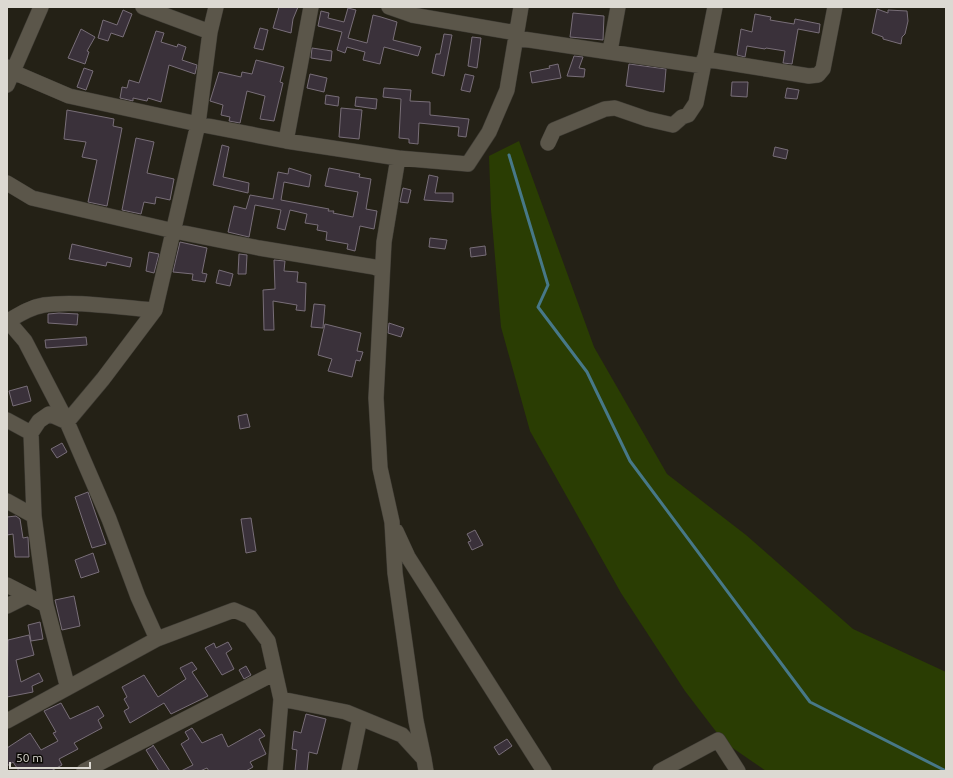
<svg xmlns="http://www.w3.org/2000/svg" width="953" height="778" viewBox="0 0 953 778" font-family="Ubuntu,sans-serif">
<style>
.green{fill:#2a3d03}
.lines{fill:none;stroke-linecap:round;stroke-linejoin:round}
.stream{stroke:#477888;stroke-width:3}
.building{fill:#3a313a;stroke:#786e78}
.minor-casing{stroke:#3f3c35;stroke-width:16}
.minor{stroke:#5b564a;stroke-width:15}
</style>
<rect width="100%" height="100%" fill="#242116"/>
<path class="green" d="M519,141L594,347L667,474L746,535L853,629L946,672V771H766L724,742L685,691L621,593L530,431L501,327L491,210L489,156Z"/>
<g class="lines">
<path class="stream" d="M509,155L548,285L538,307L587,372L630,461L810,702L946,771"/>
</g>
<path class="building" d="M279,7H298L293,19L291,33L273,28Z
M348,8L356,10L348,38L367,43L373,15L381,17L397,22L393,40L421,47L418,56L384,47L380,64L363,60L365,52L347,47L345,53L337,50L342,32L318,26L321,11L329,13L328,18L344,22Z
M877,9L888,13V10L907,11L908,21L905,34L902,37L901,44L883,39V37L872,33Z
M123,10L132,14L123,37L111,33L108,41L98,38L103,20L117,25Z
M573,13L604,16L603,40L570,37Z
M755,14L771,17L770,20L794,24L795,19L820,24L819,33L798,29L792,64L783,63L785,51L766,48L765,49L747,46L745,57L737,55L741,29L752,32Z
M260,28L268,30L263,50L254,48Z
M81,29L95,37L87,51L89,52L85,64L68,58Z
M156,31L164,33L161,42L177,47L178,44L186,47L182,60L197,65L195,74L169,65L161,102L148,98L147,101L133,98V101L120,98L122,87L127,88L129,80L139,83Z
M444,34L452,35L444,76L432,73L436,54H440Z
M472,37L481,38L477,68L468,66Z
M312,48L332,51L331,61L311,58Z
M574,56L583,57L579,68L585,69L584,77L567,76Z
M256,60L284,67L280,82L283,83L274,121L260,119L265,96L247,91L240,123L229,121L230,117L221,115L223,105L210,101L219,72L241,77L242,72L252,74Z
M558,64L561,78L532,83L530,72L550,68L549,66Z
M629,64L666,69L664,92L626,86Z
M84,68L93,71L86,90L77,87Z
M310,74L327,78L324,92L307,88Z
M465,74L474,76L470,92L461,90Z
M732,82H748L747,97L731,96Z
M384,88L411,90L410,101L430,102V115L469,119L466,137L458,136L459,127L419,123L418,144L409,143V139L399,138L401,99L383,97Z
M787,88L799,90L797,99L785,98Z
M326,95L339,97L338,106L325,104Z
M356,97L377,99L376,109L355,106Z
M341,108L362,110L359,139L339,137Z
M67,110L114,119L113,126L122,128L107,206L88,202L97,160L82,157L86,142L64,139Z
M136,138L154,142L147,173L174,179L170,200L156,197L155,204L144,202L141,214L122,210Z
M222,145L229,147L223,177L249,183L248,193L213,185Z
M775,147L788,150L786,159L773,156Z
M289,168L311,175L309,187L284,182L281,200L329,209L328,211H334L333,213L353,217L358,192L325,186L329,168L360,174L359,177L371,179L366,209L377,211L374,229L360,226L355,251L347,249L348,244L326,240L327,232L317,230L318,225L305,223L307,214L290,210L285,230L277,228L281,210L255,205L249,237L228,232L234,206L246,209L250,195L273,199L278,172L288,174Z
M429,175L438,177L435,193H453V202L424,200Z
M403,188L411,190L408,203L400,202Z
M430,238L447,240L445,249L429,247Z
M180,242L207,248L202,273L207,274L205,282L192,280L193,274L173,272Z
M72,244L132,258L130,267L107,262L106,266L69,259Z
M485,246L486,255L471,257L470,248Z
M149,252L159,254L154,273L146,271Z
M239,254L247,255L246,274H238Z
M274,260L285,261L284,271L298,272L297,282L306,283L305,311L296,310L297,305L273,301L274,330H264L263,290L275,289Z
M219,270L233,274L230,286L216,283Z
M314,304L325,305L323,328L311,327Z
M59,313L78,314L77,325L48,323V314Z
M389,323L404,328L401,337L388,333Z
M325,324L361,333L357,351L363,352L360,361L356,360L352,377L328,371L332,359L318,355Z
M86,337L87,345L46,348L45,340Z
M27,386L31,401L13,406L9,391Z
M247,414L250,427L240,429L238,416Z
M62,443L67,452L57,458L51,449Z
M88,492L106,544L92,548L75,497Z
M16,516L20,519L23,538L28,537L29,557H15L13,534L7,535V517Z
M251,518L256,551L246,553L241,519Z
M475,530L483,545L472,550L468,542L471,541L467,534Z
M93,553L99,572L81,578L75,560Z
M74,596L80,626L62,630L55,600Z
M40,622L43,639L31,641L28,625Z
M29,635L34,655L16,660L21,682L39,673L43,681L32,686L33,692L7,697L8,640Z
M228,642L232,649L226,653L234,669L222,675L205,648L214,643L216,648Z
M192,662L197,669L192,672L208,696L171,714L164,703L130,723L124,711L129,708L124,699L127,697L122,687L144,675L158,697L186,679L180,668Z
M246,666L251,675L244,679L239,670Z
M61,703L70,719L98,706L104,716L98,720L102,728L74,743L78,749L59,759L62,765L51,771H19L13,762L7,766V748L30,733L41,750L58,741L53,733L56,732L44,711Z
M306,714L326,719L317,754L309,752L307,771H295L297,750L292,749L294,731L301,733Z
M192,728L202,743L222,734L228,747L260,729L265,736L259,739L266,754L250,762L253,767L246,771H209L207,768L200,771H181L193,765L181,744L189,739L185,732Z
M507,739L512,746L499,755L494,747Z
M153,746V745L170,771H159L146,750Z"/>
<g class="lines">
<g class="minor-casing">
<path id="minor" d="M143,7L210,32
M389,7L412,15L517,33
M516,38L703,66
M610,51L618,7
M704,59L809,76L818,75L823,69L835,7
M7,67L13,72L69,96L198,124L286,141L398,158L468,164L489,132L507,90L521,7
M7,85L41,7
M286,141L311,7
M548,143L554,130L605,109L615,108L647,119L673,125L682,117L688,115L696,103L715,7
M398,158L384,242L376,398L380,468L392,522L395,573L416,721L424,759
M7,183L32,198L174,231L259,248L374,267L381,270
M7,320L25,341L67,422L109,519L138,597L157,639L234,610L250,617L268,641L281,699L346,712L402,735L424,759L426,771
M8,321C20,314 31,307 44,305C78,300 120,308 155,310L198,124L210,32L216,7
M7,420L31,433
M7,501L34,516
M396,531L408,557L544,771
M7,585L46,605
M7,606L27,596
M69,686L66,681L46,605L34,516L31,433L39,421L49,414L67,422L103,379L155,310
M7,721L157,639
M84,771L275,673
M275,771L281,699
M349,771L360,718
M660,771L718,740L738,771"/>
</g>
<use href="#minor" class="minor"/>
</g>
<rect width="953" height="778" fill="none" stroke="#dcd9d2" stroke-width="16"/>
<path d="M10 762v6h80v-6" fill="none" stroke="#dcd9d2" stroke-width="2"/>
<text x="16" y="762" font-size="12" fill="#dcd9d2" stroke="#0c0a06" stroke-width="3" paint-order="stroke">50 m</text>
</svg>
